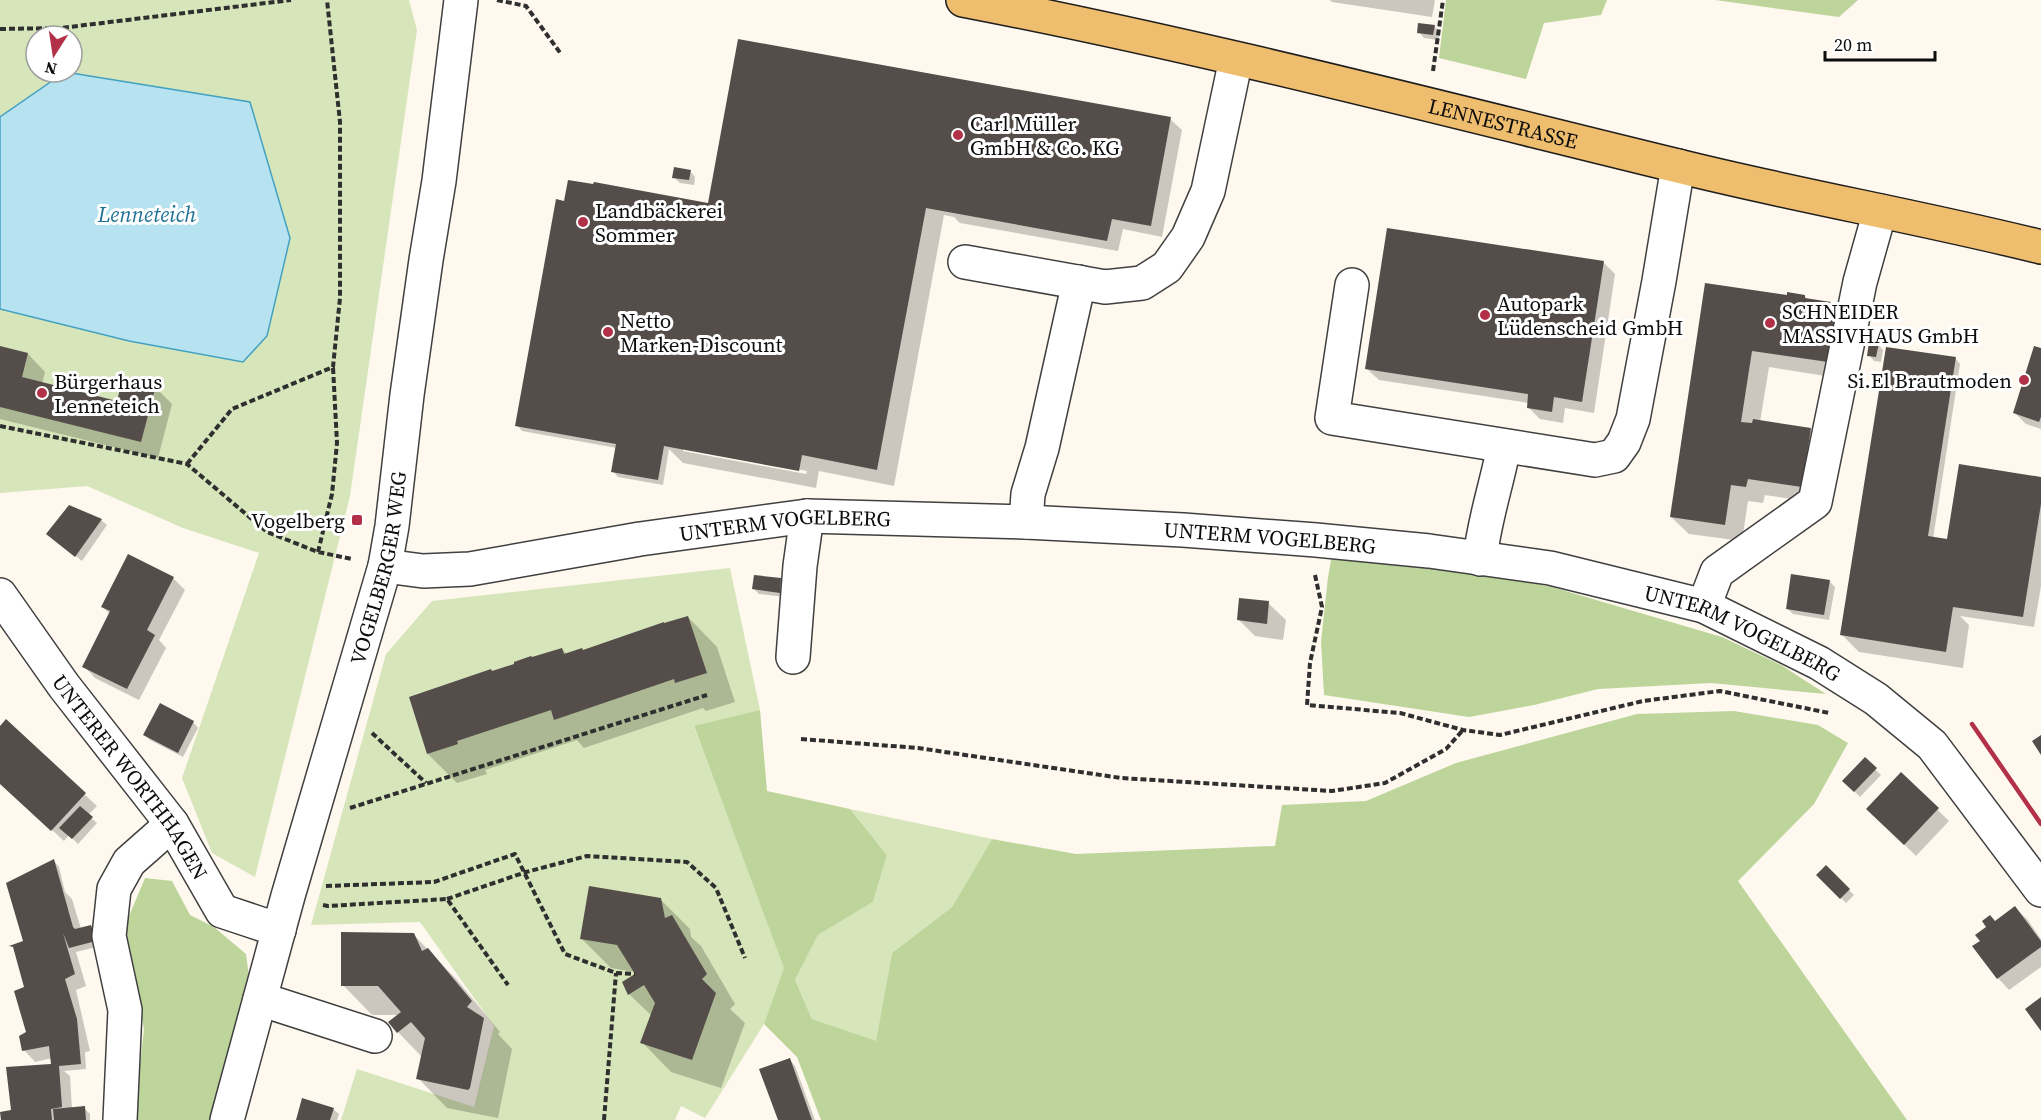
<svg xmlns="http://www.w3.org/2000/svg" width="2041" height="1120" viewBox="0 0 2041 1120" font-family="'Source Serif 4',serif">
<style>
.green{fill:#d7e5ba;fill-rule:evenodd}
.forest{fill:#bdd59b}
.water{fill:#b7e3f1;stroke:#43a1c2;stroke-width:1.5}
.shadow{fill:#0003;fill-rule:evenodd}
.building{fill:#554d4a}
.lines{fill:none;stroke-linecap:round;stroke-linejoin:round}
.minor-casing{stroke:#404040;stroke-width:36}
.major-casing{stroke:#1e1e1e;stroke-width:36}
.path{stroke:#2f2f2f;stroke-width:4;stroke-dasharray:6 3;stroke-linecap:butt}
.minor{stroke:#fff;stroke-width:33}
.major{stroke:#eebd6e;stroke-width:33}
.rail{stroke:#b23048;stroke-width:4.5}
.poi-dot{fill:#b23048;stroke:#fff;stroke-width:2}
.labels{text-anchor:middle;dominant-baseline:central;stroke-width:6;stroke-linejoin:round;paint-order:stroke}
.poi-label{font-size:21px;fill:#0d0d0d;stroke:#fff;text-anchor:start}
.street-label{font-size:21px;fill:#0d0d0d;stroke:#fff}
.water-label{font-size:22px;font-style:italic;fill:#207295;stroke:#fff}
</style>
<rect width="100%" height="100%" fill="#fef8ee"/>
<path class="green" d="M0,0H409L417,30L350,496L255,877L212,853L182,778L259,553L183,528L87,486L0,493ZM36,36H72V72H36Z
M730,568L760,710L694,727L785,968L764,1024L705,1118L681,1106L675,1120H341L357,1069L474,1107L494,1026L420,922L311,925L386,654L432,601Z
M850,809L992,839L952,907L892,953L876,1042L812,1019L795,980L818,935L873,902L887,855Z"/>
<path class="forest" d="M1446,0H1607L1601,15L1544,23L1526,79L1439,58Z
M1715,0H1858L1839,17Z
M1391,554L1552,587L1722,637L1781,665L1826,694L1711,683L1598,689L1534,705L1469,717L1324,695L1321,642L1328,577L1332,555Z
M760,710L767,791L850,809L887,855L873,902L818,935L795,980L812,1019L876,1041L892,953L952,907L992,839L1076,854L1275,846L1282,805L1366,801L1456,763L1637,714L1734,711L1818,725L1848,743L1814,804L1738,881L1907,1120H821L797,1057L764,1024L784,968L694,726Z
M145,878L172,881L190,915L214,927L246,954L252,999L213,1120H134L144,1029L131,957L124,928Z"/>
<path class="water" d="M65,72L250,102L290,238L267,336L243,362L129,341L0,309V117Z"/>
<path class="shadow" d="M1330,0H1435L1432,17L1332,2Z
M1434,26L1440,32L1438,40L1424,38L1419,32Z
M1170,119L1182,130L1162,237L1123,229L1118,251L960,223L954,217L944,215L894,486L819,471L816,488L683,463L669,449L663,485L618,477L613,471L617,448L522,431L517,425L707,205ZM683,448L807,471L806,474L683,451Z
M690,171L695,177L694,185L680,183L674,177Z
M1603,262L1615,274L1594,413L1565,408L1563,423L1540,419L1528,407L1529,403L1379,380L1367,369Z
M1707,285L1788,297L1805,296L1851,380L1769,367L1760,422L1810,430L1827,447L1819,503L1765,495L1763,503L1748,501L1742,541L1689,534L1671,517Z
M1878,344L1883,350L1881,362L1874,361L1869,355Z
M0,347L28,354L45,372L42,384L118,402L155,387L172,404L158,458L0,419Z
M2041,350V429L2026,424L2015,413Z
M1955,358L1960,364L1933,539L1949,541L2041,479V586L2034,627L1960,616L1969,625L1963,668L1859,652L1842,635Z
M69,507L101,520L107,525L82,561L54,539Z
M173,578L185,590L159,640L166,648L139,700L95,678L84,666L110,614L103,607Z
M781,580L786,585L785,597L759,594L754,589Z
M1829,581L1835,587L1829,620L1793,614L1787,608Z
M1268,603L1286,620L1283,640L1255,636L1238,619Z
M688,617L717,647L735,702L706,711L703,708L584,748L577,740L485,770L487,774L457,783L428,754L492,672L562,649L567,654L583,651Z
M6,721L97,806L88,815L97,823L78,844L69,835L64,841L0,782V728Z
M193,722L198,728L183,757L150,740L145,735Z
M1865,759L1881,775L1860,797L1844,781Z
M1901,774L1949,821L1916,856L1868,809Z
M54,861L59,867L65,892L72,899L81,929L90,926L96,932L100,946L76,952L86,986L76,990L90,1051L85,1052L86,1069L64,1071L70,1076L72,1109L84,1108L90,1114V1120H2L12,1111L54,1065L52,1058L35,1062L24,1050L28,1033L25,942Z
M1826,867L1854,895L1846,903L1818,875Z
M660,899L690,929L691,937L701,946L735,1004L730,1009L745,1023L721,1088L671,1072L642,1042L652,1016L629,994L637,975L635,972L611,968L582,939Z
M2015,908L2027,919L2041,939V967L2009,990L1998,978L1995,922Z
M413,934L457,980L500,1032L498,1034L512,1049L498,1118L447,1108L418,1078L422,1057L398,1032L390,1022L400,1015H372L343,985Z
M790,1060L795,1066L815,1120H779Z
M333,1109L339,1114L337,1120H297Z"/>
<path class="building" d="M1418,23L1435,25L1433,35L1417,33Z
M738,39L1171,117L1151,226L1112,219L1107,241L926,208L877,470L802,455L799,471L664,446L658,480L611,472L616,444L515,426L556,199L564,201L568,180L593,184L594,182L708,203Z
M674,167L691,170L689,180L672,178Z
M1387,228L1604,261L1582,402L1554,397L1552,412L1527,408L1528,394L1365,369Z
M1705,283L1787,295V292L1805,295V298L1844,304L1835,363L1752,351L1741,422L1752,423L1753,419L1811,428L1802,487L1748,479L1746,487L1731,485L1725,525L1670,517Z
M1869,342L1879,343L1876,357L1867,356Z
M0,346L28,353L22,377L117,401L123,377L156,385L141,442L0,407Z
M2034,346L2041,348V417L2039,422L2013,413Z
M1886,347L1956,357L1928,536L1947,539L1959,464L2041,477V504L2023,617L1953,607L1946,652L1840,635Z
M69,505L102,519L75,557L46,534Z
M128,554L174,577L147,630L155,635L127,689L82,667L110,611L101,607Z
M1791,574L1830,580L1824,615L1786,609Z
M754,575L781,578L780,593L752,589Z
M1239,598L1269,601L1267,624L1237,620Z
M688,616L707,673L675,683L674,679L554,720L551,710L457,741L458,744L427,754L409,697L491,669L492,671L514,664V662L531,656L532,657L562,648L564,654L582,648L583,650L664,622V623Z
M160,703L194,721L178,753L143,735Z
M6,719L86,793L51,831L0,784V726Z
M2041,735V755L2032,741Z
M1865,757L1877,768L1854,792L1842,781Z
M1901,772L1939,808L1904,845L1866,809Z
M80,806L93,817L72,839L59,828Z
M54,859L73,927L75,929L91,925L96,941L69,948L63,933L75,974L65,979L77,1019L81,1064L59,1066L62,1107L51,1109L52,1120H1L0,1112L11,1110L6,1067L51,1064L49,1046L22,1051L19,1036L26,1032L14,991L24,987L13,947L9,946L23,941L6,883Z
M1826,865L1850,889L1840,899L1816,875Z
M589,886L661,898L665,918L672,915L707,974L702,979L716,993L692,1060L640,1043L655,1003L644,985L628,995L622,982L635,974L617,945L580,939Z
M2015,906L2041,941V947L1997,979L1972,946L1980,941L1975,935L1986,927L1982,921L1990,915L1995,921Z
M341,932L414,933L422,951L428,948L472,1001L467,1007L484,1018L470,1088L468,1090L416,1079L425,1038L411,1022L397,1033L388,1022L401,1012L378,986H341Z
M2041,997V1031L2025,1009Z
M790,1058L812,1120H778L759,1069Z
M302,1098L334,1108L330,1120H296Z
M85,1106L86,1120H54L53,1109Z"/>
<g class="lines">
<g class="minor-casing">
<g id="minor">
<path d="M965,262L1105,287L1142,283L1167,267L1188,237L1208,191L1236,59"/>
<path d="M1352,285L1332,418L1595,460L1614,456L1624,442L1633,419L1659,281L1678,166"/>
<path d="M1026,522L1028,494L1042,448L1079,282"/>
<path d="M1480,559C1484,520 1497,484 1504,446"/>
<path id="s1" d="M385,566L423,571L470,569L640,539L807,516L1026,522L1183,530L1316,540L1429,551L1550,568L1704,606L1819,663L1876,699L1932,745L2041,890"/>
<path id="s2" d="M0,595L64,686L172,824L222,911L279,930"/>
<path d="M1704,606L1717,572L1815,502L1860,282L1880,211"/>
<path d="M793,657L800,566L807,516"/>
<path d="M260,999L375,1036"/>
<path d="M120,1120L125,1010L109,936L114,889L129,862L172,824"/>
<path id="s3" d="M227,1120L288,896L385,566L392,526L407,395L426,260L439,181L461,0"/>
</g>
</g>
<g class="major-casing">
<g id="major">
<path id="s4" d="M963,0C1203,46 1440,108 1678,166C1798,196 1921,217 2041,247"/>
</g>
</g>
<path class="path" d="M497,0L526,6L561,54
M0,29L61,28L291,0
M1433,71L1443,0
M0,426L187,464L267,532L318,552L352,559
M187,464L232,409L333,367L340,298V122L327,0
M318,552L332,494L337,443L333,367
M1315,575L1322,607L1310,663L1307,705L1400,713L1463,730L1500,735L1643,701L1720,691L1829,713
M372,733L426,783
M801,739L918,748L1121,778L1332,791L1385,783L1446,749L1463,730
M350,808L707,695
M326,886L434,882L515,854L565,954L616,973L635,974
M447,899L526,872L587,856L687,862L716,888L745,958
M323,905L328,906L447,899L508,985
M604,1120L616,973"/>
<use href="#minor" class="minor"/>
<use href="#major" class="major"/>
<path class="rail" d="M1972,724L2041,824"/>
</g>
<g class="poi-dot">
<circle cx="958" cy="135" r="6"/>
<circle cx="583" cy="222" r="6"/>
<circle cx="1485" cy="315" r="6"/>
<circle cx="1770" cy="323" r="6"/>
<circle cx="608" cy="332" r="6"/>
<circle cx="2024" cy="380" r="6"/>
<circle cx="42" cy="393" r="6"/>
<rect x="351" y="514" width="12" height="12" rx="3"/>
</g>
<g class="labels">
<g class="poi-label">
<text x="970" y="123">Carl Müller<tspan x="970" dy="24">GmbH &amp; Co. KG</tspan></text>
<text x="595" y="210">Landbäckerei<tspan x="595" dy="24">Sommer</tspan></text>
<text x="1497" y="303">Autopark<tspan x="1497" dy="24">Lüdenscheid GmbH</tspan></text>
<text x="1782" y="311">SCHNEIDER<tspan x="1782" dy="24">MASSIVHAUS GmbH</tspan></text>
<text x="620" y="320">Netto<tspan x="620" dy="24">Marken-Discount</tspan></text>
<text x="2012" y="380" text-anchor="end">Si.El Brautmoden</text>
<text x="54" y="381">Bürgerhaus<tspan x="54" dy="24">Lenneteich</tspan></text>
<text x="345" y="520" text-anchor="end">Vogelberg</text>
</g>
<g class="street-label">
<text stroke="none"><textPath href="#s4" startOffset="554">LENNESTRASSE</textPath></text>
<text stroke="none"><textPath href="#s1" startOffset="404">UNTERM VOGELBERG</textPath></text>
<text stroke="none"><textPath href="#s1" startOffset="890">UNTERM VOGELBERG</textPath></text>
<text stroke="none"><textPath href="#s3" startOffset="573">VOGELBERGER WEG</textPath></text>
<text stroke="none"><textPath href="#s1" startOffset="1376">UNTERM VOGELBERG</textPath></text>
<text stroke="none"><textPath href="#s2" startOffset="224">UNTERER WORTHHAGEN</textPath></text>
</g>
<g class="water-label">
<text x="147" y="214">Lenneteich</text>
</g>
</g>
<g transform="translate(54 54) rotate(192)"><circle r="28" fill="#ffffff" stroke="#9e9e9e" stroke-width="1.5"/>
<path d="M0-4.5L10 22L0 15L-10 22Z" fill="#b23048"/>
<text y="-9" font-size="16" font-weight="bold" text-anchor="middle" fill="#0d0d0d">N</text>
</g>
<path d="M1825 51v9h110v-9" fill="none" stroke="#0d0d0d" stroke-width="3"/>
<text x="1834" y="51" font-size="18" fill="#0d0d0d" stroke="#ffffff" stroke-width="4.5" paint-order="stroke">20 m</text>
</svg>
